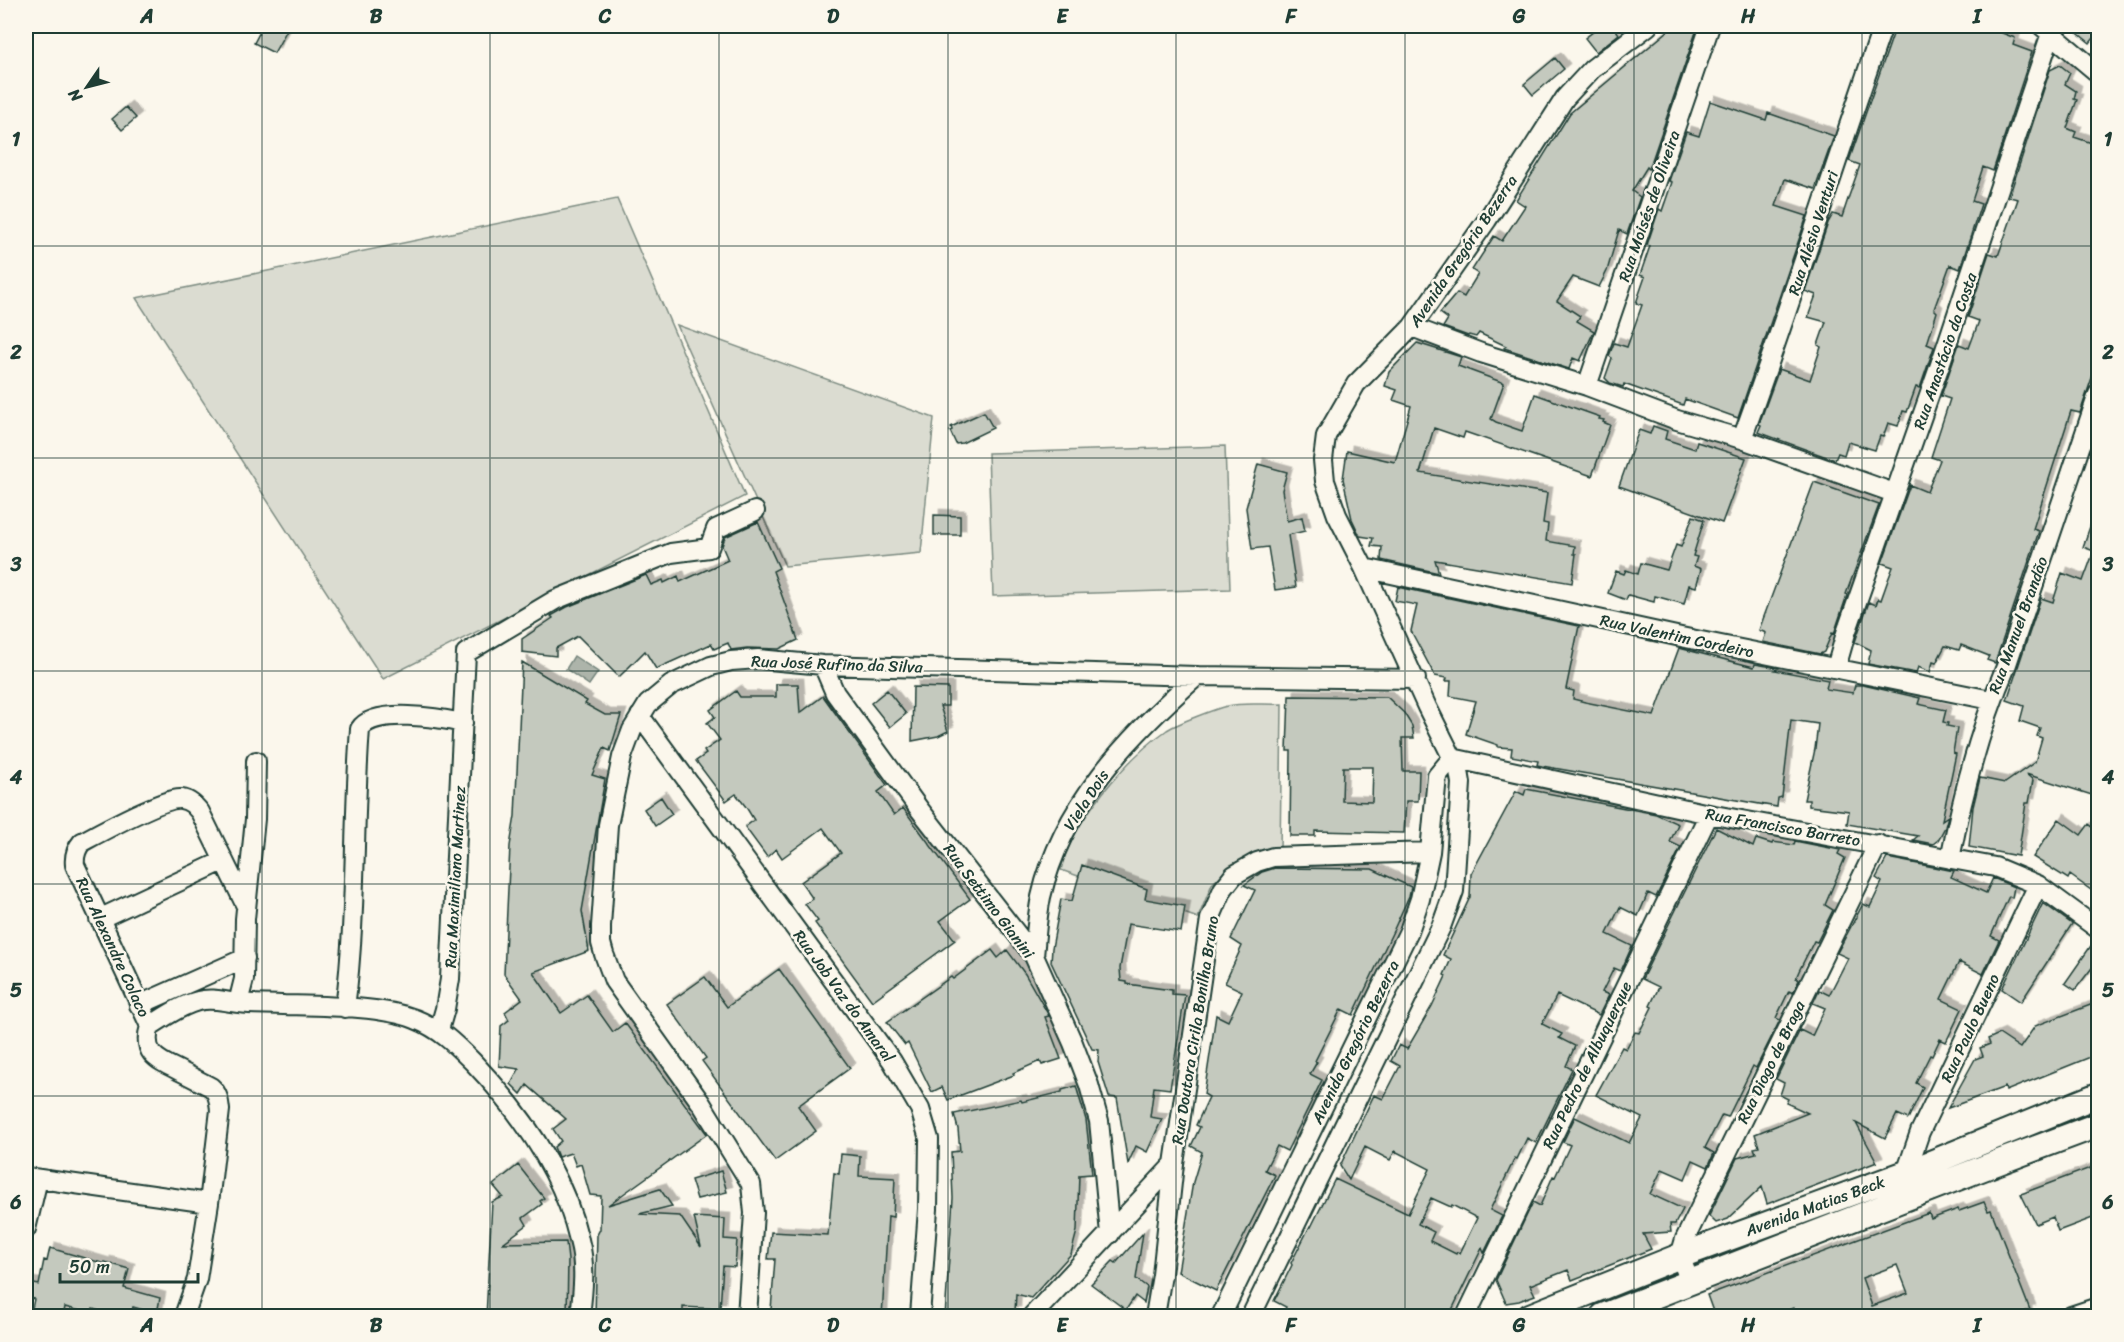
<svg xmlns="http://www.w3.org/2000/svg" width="2124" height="1342" viewBox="0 0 2124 1342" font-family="Sriracha,sans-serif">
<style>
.green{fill:#dbdcd1;stroke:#7d8c82;stroke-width:1.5}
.water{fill:#adb4aa;stroke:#74847b;stroke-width:1.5}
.building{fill:#c4c9be;stroke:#1f3d34;stroke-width:1.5;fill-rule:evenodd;filter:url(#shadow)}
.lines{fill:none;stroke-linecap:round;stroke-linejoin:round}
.minor-casing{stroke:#1f3d34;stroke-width:22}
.major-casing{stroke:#1f3d34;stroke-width:28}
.minor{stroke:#fbf7ec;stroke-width:18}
.major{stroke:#fbf7ec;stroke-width:24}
.grid{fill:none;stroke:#1f3d34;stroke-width:1.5;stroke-opacity:0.55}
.labels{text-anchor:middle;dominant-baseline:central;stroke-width:5;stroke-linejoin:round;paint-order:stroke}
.street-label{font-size:16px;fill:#1f3d34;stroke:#fbf7ec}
.neatline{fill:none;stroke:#1f3d34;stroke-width:2}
.grid-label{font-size:20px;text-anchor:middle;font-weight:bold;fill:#1f3d34}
</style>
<defs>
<filter id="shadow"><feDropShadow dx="5.5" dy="-5.5" stdDeviation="0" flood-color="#0004"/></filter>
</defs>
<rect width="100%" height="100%" fill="#fbf7ec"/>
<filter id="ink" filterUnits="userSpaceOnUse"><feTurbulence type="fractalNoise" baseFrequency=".0167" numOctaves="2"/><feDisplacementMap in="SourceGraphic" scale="12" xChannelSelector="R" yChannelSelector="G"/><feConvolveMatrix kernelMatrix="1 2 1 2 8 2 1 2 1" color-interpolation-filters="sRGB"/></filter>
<g filter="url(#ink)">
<path class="green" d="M617,199L745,496L383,679L136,298Z
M677,325L934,418L921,553L785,566Z
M1225,446L1230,589L993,596L988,453Z
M1282,704L1280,852H1259L1232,865L1212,884L1198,918L1061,870C1071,823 1128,757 1167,730C1178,723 1215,709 1227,706C1244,702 1265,705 1282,704Z"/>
<path class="water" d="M574,656L598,672L589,685L566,669Z"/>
<path class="building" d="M263,26H289L274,53L254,43Z
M1601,26H1613L1619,34L1596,52L1585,38Z
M1674,26H1693L1697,29L1649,169L1647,167L1632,191L1640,197L1627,234L1619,230L1607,271L1599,287L1573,277L1557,301L1580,316L1577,321L1594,331L1580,361L1573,358L1569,369L1504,348L1506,346L1479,333L1476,337L1469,335L1468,336L1443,327L1448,319L1440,313L1457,293L1464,297L1478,274L1472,270L1494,236L1502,241L1525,206L1516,200L1570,113Z
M1896,26H1984L2015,38L2013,45L2032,52L1993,171L1983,167L1972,201L1981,204L1960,269L1950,265L1934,309L1937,312L1927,344L1934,347L1920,388L1916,387L1907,412L1903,411L1898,426L1888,423L1883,437L1880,436L1875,450L1848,442L1844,455L1838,453L1835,460L1758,432L1761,425L1759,424L1779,369L1810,380L1821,347L1818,345L1826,322L1808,317L1816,295L1805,291L1828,223L1833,214L1842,217L1849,196L1860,165L1849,161Z
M2069,26H2098V33L2090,43Z
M1555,58L1564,69L1533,95L1524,84Z
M2060,65L2070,73L2065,84L2076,91L2074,99L2077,100L2067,128L2076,132L2074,137L2098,145L2092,163L2098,166V360L2080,413L2071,411L2033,529L2039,531L1995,663L1987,660L1989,656L1961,645L1959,650L1945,646L1936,663L1933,662L1930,672L1918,667L1916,673L1868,664L1871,650L1855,642L1857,636L1869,602L1876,605L1878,599L1881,600L1888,580L1893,567L1882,563L1910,485L1927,492L1940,460L1931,457L1950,399L1941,396L1959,344L1969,348L1979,321L1968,317L1989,253L1998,256L2018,199L2009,197L2050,70Z
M1710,101L1766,120L1768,113L1834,136L1815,189L1785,179L1776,206L1807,216L1738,418L1685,399L1683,405L1624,384L1623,387L1610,383L1605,378L1612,358L1609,356L1614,343L1627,347L1642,305L1636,303L1645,277L1640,275L1650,246L1647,245L1659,209L1662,211L1672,182L1669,181L1686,132L1699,136Z
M126,107L136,118L122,130L112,119Z
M1417,343L1461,357L1458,366L1504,383L1491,419L1496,422L1522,431L1535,394L1600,417L1599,419L1604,420L1603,422L1610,425L1592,476L1465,432L1463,438L1434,428L1420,473L1547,493L1543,523L1548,524L1546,541L1575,546L1574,554H1576L1572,583L1435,560L1439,573L1381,560L1382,547L1371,546L1373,538L1360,536L1352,519L1343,479L1347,451L1395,462L1411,406L1393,400L1397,390L1385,386L1389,372Z
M984,412L993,428L962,443L956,444L950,431L952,430L951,427Z
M1653,426L1667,431L1665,439L1695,449L1697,442L1746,458L1722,523L1619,486L1639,430L1650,434Z
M1258,464L1287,472L1282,490L1287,521L1302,517L1305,531L1288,535L1296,587L1275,590L1268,547L1252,549L1246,508Z
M1814,482L1879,505L1846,594L1847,595L1834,634L1832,633L1824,652L1820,654L1763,642L1766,633L1759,630Z
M2096,509H2098V797L2026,774L2033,780L2029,803H2026L2018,856L1969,847L1973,807L1980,778L2005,783L2035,762L2042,738L2037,736L2040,728L2020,721L2024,706L2007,700L2041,598L2053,602L2062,573L2083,581L2094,551L2083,547Z
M934,515L960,516V535H934Z
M1693,516L1704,520L1693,556L1697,557L1694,566L1701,569L1696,587L1689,585L1684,604L1655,596L1654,602L1628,595L1626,600L1608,593L1616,571L1624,574L1626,570L1638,574L1641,563L1667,570L1676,545L1681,547Z
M758,522L779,568L773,571L798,640L779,649L747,648L731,650L728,643L714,649L711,644L656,669L645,651L619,677L578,636L556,648V656L522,652V639L553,618L551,616L567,607L646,575L651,585L663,580L664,583L678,576L680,582L728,560L722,546L725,537Z
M1398,587L1579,626L1566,689L1574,691L1573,699L1585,702L1654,716L1679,648L1754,667L1755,664L1779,668L1775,670L1828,680L1826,689L1853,693L1855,685H1863L1920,698L1918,704L1946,710L1943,722L1948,723L1947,726L1957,728L1953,753L1956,754L1942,820L1948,816L1945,827L1938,840L1933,844L1913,840L1918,836L1847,824L1849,811L1809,806V800H1804L1815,749L1818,724L1791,720L1782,797L1778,798L1777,807L1542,766L1537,765L1538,761L1511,756L1512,748L1498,747V745L1466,734L1476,701L1450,696L1451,681H1446L1447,678L1435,676L1411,631L1417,605L1395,601Z
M522,662L587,701L585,704L605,715H621L610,751L604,748L592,775L605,779L582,911L589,951L533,972L561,1013L587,995L613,1032L625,1023L707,1134L608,1205L660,1189L672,1206L639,1214L680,1216L701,1247L694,1217L725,1219L724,1239L737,1240L735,1267L723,1266L720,1309L683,1307V1317H595L597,1235L600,1229L601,1196L590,1195L581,1164L576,1166L571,1153L558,1157L554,1147L561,1141L553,1129L566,1119L527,1085L521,1094L511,1084L519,1069L499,1066L501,1026L509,1020L505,1012L522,999L504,974L510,846L515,816Z
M776,684H798L800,713L823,696L887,785L878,792L894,815L903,808L970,899L940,921L955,940L872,1001L815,923L818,921L805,904L813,899L801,882L841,853L823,828L782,858L776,849L767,857L745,827L754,820L746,807L736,794L726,801L696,761L706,754L704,751L720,740L707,723L715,717L710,710L736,691L740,697H776Z
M913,687L948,688V706H940L948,731L938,736L912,741Z
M887,690L906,714L890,727L871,703Z
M1289,696L1387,697L1404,713L1412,726L1414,738H1402L1403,771H1419L1418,801H1406L1404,833L1315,831V836H1290L1291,751H1287ZM1343,767H1373L1372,802L1342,801Z
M1526,789L1656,814L1678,824L1670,842L1681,847L1656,897L1648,893L1638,916L1620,907L1607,934L1632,946L1621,971L1614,968L1602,992L1609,995L1599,1015L1557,995L1542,1024L1562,1034L1559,1038L1575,1046L1566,1066L1572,1069L1536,1143L1527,1138L1517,1159L1515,1158L1490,1210L1502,1216L1484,1253L1482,1248L1449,1316L1444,1314L1443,1317H1317L1310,1313L1308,1317H1281L1286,1307L1274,1301L1292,1265L1291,1263L1310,1226L1311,1227L1335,1179L1408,1214L1430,1169L1395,1151L1390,1160L1365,1147L1349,1180L1340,1166L1374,1095L1383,1099L1400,1066L1391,1061L1399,1045L1407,1049L1432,1006L1446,976L1444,975L1451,959L1443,955L1470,897L1471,874L1516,791L1524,795ZM1431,1198L1451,1207L1452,1205L1477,1218L1460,1253L1457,1252L1456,1254L1430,1241L1434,1232L1418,1224Z
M661,797L672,814L655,826L644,809Z
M2059,819L2081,835L2089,824L2098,832V895L2070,875L2068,879L2033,857Z
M1716,828L1753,847L1756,839L1772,844L1773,842L1794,845L1795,841L1840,850L1838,854L1845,858L1825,905L1833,910L1817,942L1814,941L1799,971L1796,978L1799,980L1793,993L1789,991L1776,1018L1780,1020L1756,1068L1753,1066L1728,1117L1722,1115L1705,1148L1714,1153L1708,1167L1693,1160L1685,1179L1662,1169L1650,1194L1683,1209L1675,1224H1670L1671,1232L1643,1234L1651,1249L1572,1280L1568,1270L1530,1285L1535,1295L1519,1301L1506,1303L1496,1280L1533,1202L1540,1206L1553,1176L1555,1177L1570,1145L1563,1142L1575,1117L1629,1143L1642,1118L1596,1095L1622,1047L1626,1049L1635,1032L1639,1033L1652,1007L1650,1006L1659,987L1642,979Z
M1887,858L1954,871L1951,877L1986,893L1993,878L2014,887L2012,898L2009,896L1991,936L1999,940L1983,974L1959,962L1941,999L1962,1009L1946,1042L1940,1039L1932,1056L1930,1055L1916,1083L1923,1087L1908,1119L1897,1114L1885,1138L1856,1123L1877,1162L1767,1204L1762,1187L1728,1219L1716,1223L1709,1216L1737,1158L1756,1153L1754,1148L1759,1147L1755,1134L1808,1113L1786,1103L1788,1099L1780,1095L1784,1083L1776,1079L1800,1030L1812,1036L1825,1008L1813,1003L1819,990L1829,995L1848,958L1837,953L1863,904L1870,907L1882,882L1876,878Z
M1082,865L1147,889L1145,899L1185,906L1181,932L1128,924L1120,968L1121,981L1127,982V984L1172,990V994L1185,995L1170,1089L1154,1087L1150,1117L1162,1119L1147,1152L1136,1146L1128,1164L1117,1098L1109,1097L1098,1062L1099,1050L1092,1049L1051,962L1052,948L1061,899L1072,901Z
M1275,868L1372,869L1411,887L1409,896L1395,927L1353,1015L1341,1009L1315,1061L1317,1062L1310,1074L1322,1080L1287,1151L1277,1146L1265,1170L1275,1175L1216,1291L1178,1272L1193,1182L1202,1152L1191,1146L1200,1127L1196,1125L1209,1097L1204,1094L1216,1015L1228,1021L1242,991L1225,983L1242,946L1231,939L1255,890L1244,885L1262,872Z
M2043,903L2072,924L2021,1002L2002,989Z
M2095,940H2098V960L2075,990L2065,983Z
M992,950L998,958L1007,950L1025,974L1049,1016L1045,1017L1061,1059L1042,1065L1040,1061L1013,1073L1014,1075L948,1100L942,1087L932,1092L908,1043L905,1045L887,1022L951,977L953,979Z
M779,969L850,1068L798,1106L816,1131L775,1161L702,1061L706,1058L667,1004L705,977L727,1007Z
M2093,1004L2098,1020V1054L2006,1091L2005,1087L1948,1108L1975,1059L1983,1056L1980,1048L1990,1044L1988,1039L1999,1034L2020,1048L2035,1026Z
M1076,1086L1086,1120L1092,1174L1079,1175L1077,1231L1071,1254L1031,1298L1016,1294L1015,1312H1008V1317H945L953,1198L951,1152L960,1151L958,1129L954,1114L1021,1100L1022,1102L1062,1092V1090Z
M841,1154L860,1156L859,1176L895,1178L893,1217L888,1216L882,1317H777V1310H771L775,1259H768L771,1232L828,1235L834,1173L839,1174Z
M518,1165L544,1198L540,1201L542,1204L523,1218L527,1225L503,1243L566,1242L568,1260L567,1317H486L492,1202L503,1197L493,1185Z
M2098,1165V1216L2058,1231L2053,1217L2036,1224L2021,1194Z
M721,1171L727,1192L697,1199L691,1180Z
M1984,1202L1988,1211L1991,1210L2030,1310L2026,1311L2027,1317H1797L1793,1308L1772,1317H1715L1707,1295L1929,1213L1931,1219L1958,1209L1959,1211ZM1897,1265L1908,1293L1872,1306L1862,1278Z
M1143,1233L1136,1279L1147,1287L1144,1303L1135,1296L1126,1310L1091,1284L1113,1261L1116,1263Z
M50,1248L105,1264V1262L129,1269L124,1288L160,1298L157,1314L133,1307L130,1317H119L93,1309L92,1314L65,1307L63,1317H30L34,1299L26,1297L28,1283L39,1285L44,1260L47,1261Z"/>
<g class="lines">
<g class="minor-casing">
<path id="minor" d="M2042,26L2098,73
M1412,327L1481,353L1587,386L1677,420L1742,439L1894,493
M1587,386L1710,26
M1742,439C1792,302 1835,163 1883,26
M1364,568L1681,637L1991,700
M823,665L835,693L920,810L1034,956L1073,1043L1089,1085L1099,1121L1110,1234
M1836,668L1846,633L1942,359L2051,33
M640,716L892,1061L920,1109L929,1139L928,1209L920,1316
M1452,758L1709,814L1995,867L2038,885L2098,929
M1950,859C1963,792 1980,727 2007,664L2098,394
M99,919L223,861
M1034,956C1036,937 1037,916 1041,897C1062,805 1129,736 1197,676
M238,1003L244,979L245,919L255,819L256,761
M139,1005L245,958
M345,1008C357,916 353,822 360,729C374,707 440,718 463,723
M150,1026C165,1017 181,1005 198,1001C213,997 224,1002 239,1003C254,1005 269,1004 284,1005C320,1006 383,1006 415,1019C440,1029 454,1043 473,1062C520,1111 563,1172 579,1240C586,1265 583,1291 580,1316
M150,1026L75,865C74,856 76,849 82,842C99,833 165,797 181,799C190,800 195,806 200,812L246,906
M150,1026C142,1052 155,1059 176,1069C188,1075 199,1081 211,1087C218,1093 219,1101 220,1110L209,1203L197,1279L184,1316
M439,1030L445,1009L450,979L466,653L555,600L671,553L709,548L716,529L755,511
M1906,1173L1920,1132L2038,885
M26,1177L209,1203
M26,1229L38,1179
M1690,1282L1680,1256L1685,1239L1878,844
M747,1316L754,1213L751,1184L701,1103L614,981L604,954L601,943V926L608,825L622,757L632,730L648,704L671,685L711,666L731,661L758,659L823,665L1197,676L1416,679
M1032,1316L1174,1164
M1155,1316L1162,1275L1174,1164L1210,919L1223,889L1234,875L1257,862L1273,857L1430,852
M1221,1316L1409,931L1420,899L1430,852L1437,776L1452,758
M1251,1316L1441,927L1454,891L1461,783L1459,771L1427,707L1364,568L1337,515L1325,481L1323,460L1326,436L1356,384L1412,327L1487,220L1565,98L1592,69L1648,26
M1466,1316L1709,814
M2071,1316L2098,1307"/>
</g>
<g class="major-casing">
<path id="major" d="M1530,1316L1680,1256L1906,1173L2098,1095
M1603,1316L1991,1165L2098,1125"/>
</g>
<use href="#minor" class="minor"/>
<use href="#major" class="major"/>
</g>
</g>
<path class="grid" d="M262,26V1316M490,26V1316M719,26V1316M948,26V1316M1176,26V1316M1405,26V1316M1634,26V1316M1862,26V1316M26,246H2098M26,458H2098M26,671H2098M26,884H2098M26,1096H2098"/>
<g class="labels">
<g class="street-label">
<text transform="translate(1649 206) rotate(-71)">Rua Moisés de Oliveira</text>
<text transform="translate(1813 233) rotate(-72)">Rua Alésio Venturi</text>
<text transform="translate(1463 251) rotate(-56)">Avenida Gregório Bezerra</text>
<text transform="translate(1945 351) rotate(-71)">Rua Anastácio da Costa</text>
<text transform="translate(2018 625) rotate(-70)">Rua Manuel Brandão</text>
<text transform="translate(1677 636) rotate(12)">Rua Valentim Cordeiro</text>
<text transform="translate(837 664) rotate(2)">Rua José Rufino da Silva</text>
<text transform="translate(1086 800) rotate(-57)">Viela Dois</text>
<text transform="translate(1783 827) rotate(10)">Rua Francisco Barreto</text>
<text transform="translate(455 877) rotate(-87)">Rua Maximiliano Martinez</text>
<text transform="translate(989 901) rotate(53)">Rua Settimo Gianini</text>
<text transform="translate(113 947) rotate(65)">Rua Alexandre Colaco</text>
<text transform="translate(844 996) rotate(54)">Rua Job Vaz do Amaral</text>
<text transform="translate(1970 1028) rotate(-65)">Rua Paulo Bueno</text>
<text transform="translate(1195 1030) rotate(-81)">Rua Doutora Cirila Bonilha Bruno</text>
<text transform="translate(1355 1042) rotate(-64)">Avenida Gregório Bezerra</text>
<text transform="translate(1771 1062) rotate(-64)">Rua Diogo de Braga</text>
<text transform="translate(1587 1065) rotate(-64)">Rua Pedro de Albuquerque</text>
<text transform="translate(1815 1206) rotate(-20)">Avenida Matias Beck</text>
</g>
</g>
<rect width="2124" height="1342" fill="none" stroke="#fbf7ec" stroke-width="66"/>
<g transform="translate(87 87) rotate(235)" stroke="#fbf7ec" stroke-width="4.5" paint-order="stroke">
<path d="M0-4.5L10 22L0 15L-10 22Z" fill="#1f3d34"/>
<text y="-9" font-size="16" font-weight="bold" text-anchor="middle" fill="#1f3d34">N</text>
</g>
<path d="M60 1273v9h138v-9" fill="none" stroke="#1f3d34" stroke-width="3"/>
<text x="69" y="1273" font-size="18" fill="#1f3d34" stroke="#fbf7ec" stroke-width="4.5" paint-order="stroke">50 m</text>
<rect x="33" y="33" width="2058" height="1276" class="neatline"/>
<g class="grid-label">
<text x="147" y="23">A</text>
<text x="376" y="23">B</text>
<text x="605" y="23">C</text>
<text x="833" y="23">D</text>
<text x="1062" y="23">E</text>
<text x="1291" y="23">F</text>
<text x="1519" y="23">G</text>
<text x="1748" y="23">H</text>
<text x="1977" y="23">I</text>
<text x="16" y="146">1</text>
<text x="2108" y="146">1</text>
<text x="16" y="359">2</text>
<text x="2108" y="359">2</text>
<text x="16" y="571">3</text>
<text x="2108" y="571">3</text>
<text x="16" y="784">4</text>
<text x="2108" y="784">4</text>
<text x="16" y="997">5</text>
<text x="2108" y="997">5</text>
<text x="16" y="1209">6</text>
<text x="2108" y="1209">6</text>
<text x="147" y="1332">A</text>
<text x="376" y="1332">B</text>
<text x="605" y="1332">C</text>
<text x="833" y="1332">D</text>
<text x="1062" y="1332">E</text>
<text x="1291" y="1332">F</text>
<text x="1519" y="1332">G</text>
<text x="1748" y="1332">H</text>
<text x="1977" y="1332">I</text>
</g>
</svg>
